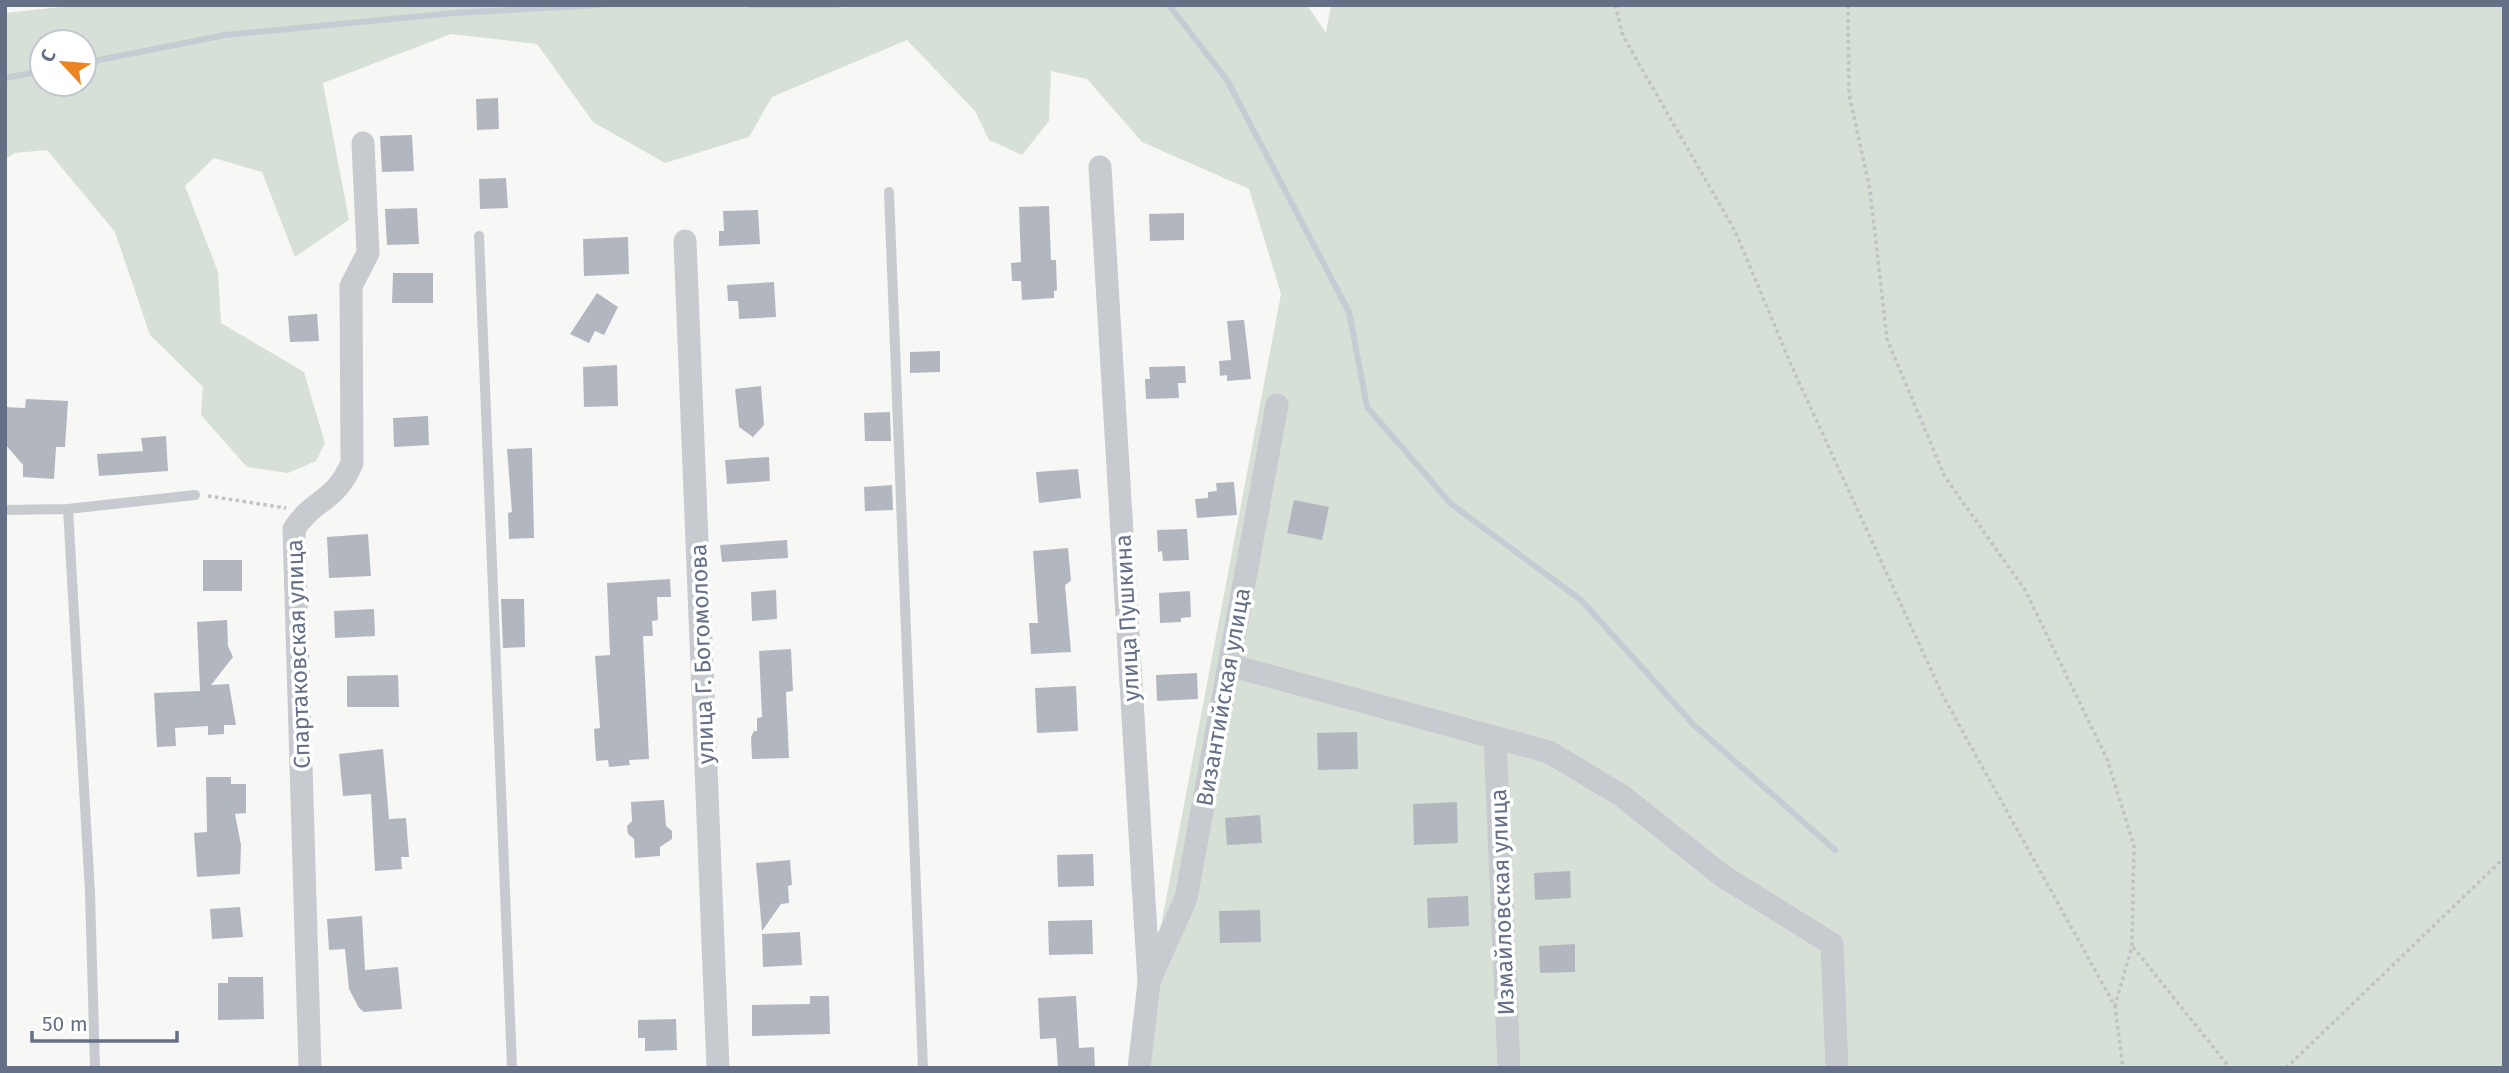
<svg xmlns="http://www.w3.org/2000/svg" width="2509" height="1073" viewBox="0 0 2509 1073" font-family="'Fira Sans',sans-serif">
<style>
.green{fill:#d7e0d6;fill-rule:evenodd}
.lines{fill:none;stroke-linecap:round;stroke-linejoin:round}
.stream{stroke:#c6ccd3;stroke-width:6}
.building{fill:#b2b7bf}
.path{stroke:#c1c2c5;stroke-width:3.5;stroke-dasharray:3.5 3.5;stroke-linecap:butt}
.lane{stroke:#c7cace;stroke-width:10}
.street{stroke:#c7cace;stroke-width:23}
.labels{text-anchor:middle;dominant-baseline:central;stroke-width:7;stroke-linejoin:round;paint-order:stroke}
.street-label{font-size:23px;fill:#657087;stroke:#fff}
</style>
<rect width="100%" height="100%" fill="#f7f8f5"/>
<path class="green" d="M79,5H1307L1326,33L1331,5H2504V1068H1134L1281,294L1249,189L1142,142L1087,79L1051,71L1049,121L1022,155L989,140L975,111L907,40L772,97L749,137L665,163L593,122L537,44L451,34L323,83L349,220L295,257L262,172L214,158L185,186L218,272L221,323L304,372L325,443L316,461L288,473L247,467L201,415L203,387L150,335L115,232L47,150L15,153L5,159V13ZM42,42H84V84H42Z"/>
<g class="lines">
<path class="stream" d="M750,5H838
M1169,5L1227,80L1349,312L1367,407L1451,504L1581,600L1694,725L1835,850
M84,63L225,35L454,13L599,5
M5,78L42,71"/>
</g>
<path class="building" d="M498,98L499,129L477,130L476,99Z
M412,135L414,171L382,172L380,136Z
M506,178L508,208L480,209L479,179Z
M1049,206L1051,260H1056L1057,290L1054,291V298L1022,300L1021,281H1012L1011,263L1021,262L1019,207Z
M417,208L419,244L387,245L385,209Z
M758,210L760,244L719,246V231H724L723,211Z
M1184,213V240L1150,241L1149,214Z
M628,237L629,274L584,276L583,239Z
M393,273H433V303H392Z
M774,282L776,317L739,319L738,301H728L727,285Z
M597,293L618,307L604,335L595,331L589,343L570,334Z
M317,314L319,341L290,342L288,316Z
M1244,320L1251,379L1227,381V375L1220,376L1219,361L1231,360L1227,321Z
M940,351V372L910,373V352Z
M617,365L618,406L584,407L583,367Z
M1185,366L1186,383H1178L1179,398L1146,399L1145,379H1150L1149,367Z
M761,386L764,425L753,437L739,427L735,389Z
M26,399L68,401L65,447H56L54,479L23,477V465L5,444V407L25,408Z
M890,412L891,441H865L864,413Z
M428,416L429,445L394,447L393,418Z
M166,436L168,471L99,476L97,454L143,451L141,438Z
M532,448L534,538L509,539L508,513L512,512L507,449Z
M769,457L770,481L727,484L725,460Z
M1078,469L1081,498L1039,503L1036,472Z
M1234,482L1237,515L1197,518L1195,499L1208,498V492L1217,491L1216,483Z
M892,485L893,510L865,511L864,487Z
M1294,500L1329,507L1322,540L1287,533Z
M1187,529L1189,560L1163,561L1162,551L1158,552L1157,530Z
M368,534L371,576L329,578L327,537Z
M787,540L788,558L722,562L720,545Z
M1068,548L1071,581L1065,585L1071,652L1031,654L1029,623H1038L1033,551Z
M203,560H242V591H203Z
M670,579L671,597H657L658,620L652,621L653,636H643L649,759L629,760L630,765L609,767L608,760L596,761L594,729L600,728L595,656L610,655L607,583Z
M776,590L777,619L752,621L751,592Z
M1190,591L1191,617L1181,618V622L1160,623L1159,593Z
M501,599H524L525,647L503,648Z
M374,609L375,636L335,638L334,611Z
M227,620L228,646L233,657L211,685L229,684L236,725H224V734L208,735V726L175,728L176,746L157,747L154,693L200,691L197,622Z
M791,649L793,691L786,692L789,758L752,759L751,737L754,731H757V718L762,717L759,651Z
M1197,673L1198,699L1157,701L1156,675Z
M398,675L399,707H347V676Z
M1076,686L1078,731L1037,733L1035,688Z
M1357,732L1358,769L1318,770L1317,733Z
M383,749L389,819L406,818L409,857H401L402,869L375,871L371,794L343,796L339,754Z
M206,777H231V784H246V813L235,814L241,845L240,874L197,877L194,833L207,832Z
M664,800L666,826L672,831V839L660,847V856L635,858L634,839L628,834L627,826L632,821L631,802Z
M1457,802L1458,843L1414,845L1413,804Z
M1260,815L1262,843L1227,845L1225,818Z
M1093,854L1094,886L1058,887L1057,855Z
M790,860L792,885L788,886L789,903L781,904L762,931L756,863Z
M1570,871L1571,898L1535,900L1534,873Z
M1468,896L1469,926L1428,928L1427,898Z
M240,907L243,937L212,939L210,909Z
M1260,910L1261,942L1220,943L1219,911Z
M362,916L365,970L398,967L402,1009L364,1012L359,1008L349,989L345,949L329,950L327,919Z
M1092,920L1093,954L1049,955L1048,921Z
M800,932L802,965L763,967L762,934Z
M1575,944V972L1540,973L1539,946Z
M228,977H263L264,1019L218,1020V983H228Z
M810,996H829L830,1034L752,1036V1005L810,1004Z
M1076,996L1079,1048L1094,1047L1095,1068H1058L1056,1038L1040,1039L1038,998Z
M676,1019L677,1050L645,1051V1038H638V1020Z"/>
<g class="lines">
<path class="path" d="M1615,5L1623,36L1735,231L1792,367L1943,696L2115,1006L2123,1068
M1848,5L1849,94L1870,190L1887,339L1945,477L2025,590L2107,759L2134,846L2132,946L2115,1006
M208,496L286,508
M2133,947L2230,1068
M2286,1068L2504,858"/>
<path class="lane" d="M889,192L923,1068
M479,236L512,1068
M68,509L90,893L95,1068
M5,510L68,509L195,495"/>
<path class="street" d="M1100,167L1149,983L1139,1068
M685,241L718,1068
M1229,665L1549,752L1622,796L1724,877L1832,944L1837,1068
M1495,737L1509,1068
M1151,977L1186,898L1277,405
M310,1068L294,529C314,498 335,503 352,463L351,286L368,253L363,143"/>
</g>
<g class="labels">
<g class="street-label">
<text transform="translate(1127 618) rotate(-93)">улица Пушкина</text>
<text transform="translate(298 654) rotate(-92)">Спартаковская улица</text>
<text transform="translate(702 654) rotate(-92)">улица Г. Богомолова</text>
<text transform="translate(1223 697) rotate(-80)">Византийская улица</text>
<text transform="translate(1502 902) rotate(-92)">Измайловская улица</text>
</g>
</g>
<rect width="2509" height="1073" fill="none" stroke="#657087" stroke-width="14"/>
<g transform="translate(63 63) rotate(296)"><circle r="33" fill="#ffffff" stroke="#c1c6cf" stroke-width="2"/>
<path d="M0-5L12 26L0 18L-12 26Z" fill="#eb8421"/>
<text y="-10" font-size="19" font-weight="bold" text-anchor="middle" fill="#657087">С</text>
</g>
<path d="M32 1031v10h145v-10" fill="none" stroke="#657087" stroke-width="3.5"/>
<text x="42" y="1031" font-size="21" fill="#657087" stroke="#ffffff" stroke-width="5" paint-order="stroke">50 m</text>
</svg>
